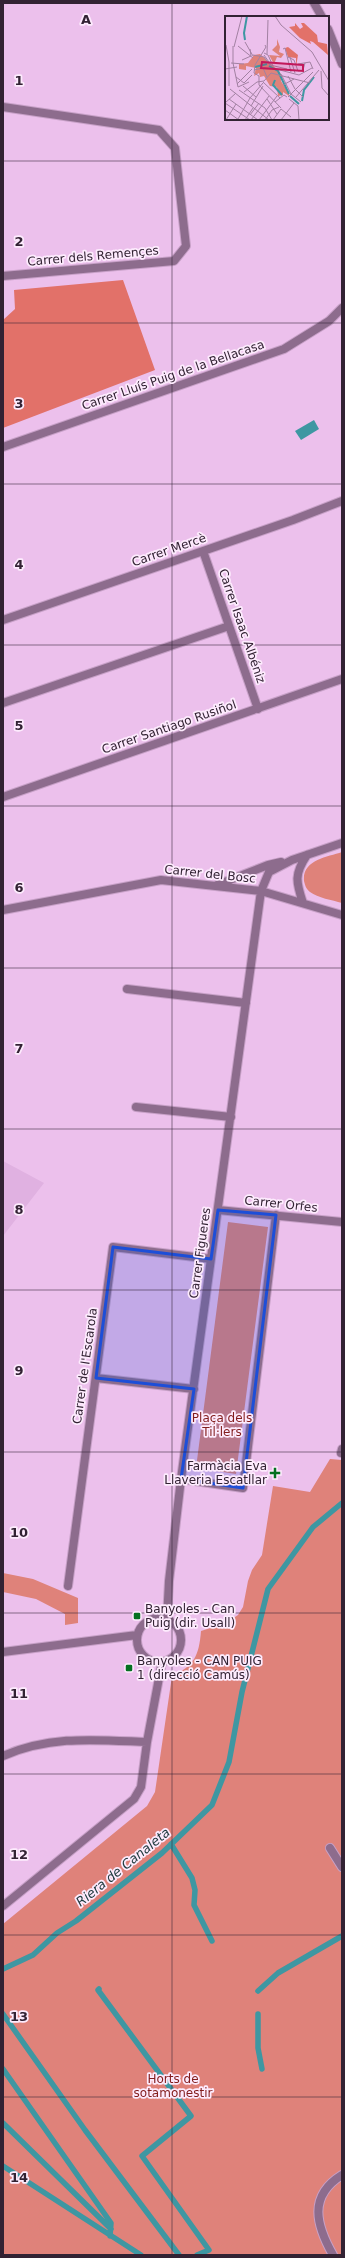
<svg xmlns="http://www.w3.org/2000/svg" width="345" height="2258" viewBox="0 0 345 2258" font-family="'DejaVu Sans',sans-serif">
<style>
.built{fill:#e0b1e1}
.green{fill:#df827a}
.forest{fill:#e27169}
.water{fill:#3e97a2}
.lines{fill:none;stroke-linecap:round;stroke-linejoin:round}
.stream{stroke:#3e97a2;stroke-width:5.5}
.minor-casing{stroke:#c7a0c7;stroke-width:10}
.tertiary-casing{stroke:#c7a0c7;stroke-width:10}
.minor{stroke:#8d6c8d;stroke-width:8}
.tertiary{stroke:#8d6c8d;stroke-width:8}
.marked{fill:#1d4ed8;fill-opacity:0.2;stroke:#1d4ed8;stroke-width:3;stroke-linejoin:round}
.grid{fill:none;stroke:#322233;stroke-width:1;stroke-opacity:0.55}
.poi-dot{fill:#047021;stroke:#fdebfd;stroke-width:1.5}
.labels{text-anchor:middle;dominant-baseline:central;stroke-width:3.5;stroke-linejoin:round;paint-order:stroke}
.street-label{font-size:12px;fill:#322233;stroke:#fdebfd}
.park-label{font-size:12px;fill:#821c1c;stroke:#fdebfd}
.poi-label{font-size:12px;fill:#322233;stroke:#fdebfd;text-anchor:start}
.water-label{font-size:13px;font-style:italic;fill:#1d393c;stroke:#fdebfd}
.inset-river{fill:none;stroke:#3e97a2;stroke-width:2}
.inset-road{fill:none;stroke:#a281a2;stroke-width:1}
.view{fill:#c2185b;fill-opacity:0.15;stroke:#c2185b;stroke-width:2}
.inset-edge{fill:none;stroke:#322233;stroke-width:2}
.grid-label{font-size:13px;text-anchor:middle;font-weight:bold;fill:#322233;stroke:#fdebfd;stroke-width:3.5;stroke-linejoin:round;paint-order:stroke}
</style>
<rect width="100%" height="100%" fill="#ecc0ec"/>
<path class="built" d="M3,1161L44,1183L3,1236Z"/>
<path class="green" d="M342,852V903C332,900 318,898 310,892C306,889 305,885 304,881C302,860 327,857 342,852Z
M228,1222L268,1227L236,1474L196,1468Z
M330,1459L342,1460V2255H3V1924L147,1806L155,1792L172,1676C194,1666 199,1656 201,1631L226,1623L238,1615L243,1607L248,1581L252,1570L262,1555L273,1486L310,1492Z
M3,1573L33,1579L78,1598V1623L65,1625V1614L36,1599L3,1592Z"/>
<path class="forest" d="M123,280L155,370L3,428V320L15,309L14,290Z"/>
<path class="water" d="M314,420L319,429L301,440L295,431Z"/>
<g class="lines">
<path class="stream" d="M171,1844L192,1878L195,1890L194,1905L212,1941
M3,1969L33,1955L57,1933L76,1921L162,1853L212,1805L229,1762L242,1692L268,1589L313,1527L342,1503
M99,1989L98,1990L191,2116L142,2156L209,2250L197,2255
M258,1991L278,1973L342,1936
M3,2014L85,2130L179,2255
M258,2014V2048L262,2069
M3,2069L111,2223L110,2236
M3,2123L111,2229
M3,2166L141,2255"/>
<g class="minor-casing">
<path id="minor" d="M314,3L322,17
M328,29L342,64
M3,107L159,130L175,148L186,246L174,261L3,276
M3,447L284,349L329,321L342,308
M203,551L258,709
M3,620L293,520L342,501
M3,703L229,626
M3,797L342,679
M217,885L268,865L281,862
M303,903C296,882 294,874 307,855
M3,910L161,880L261,891L342,915
M127,989L246,1003
M136,1107L231,1117
M218,1210L342,1222
M96,1378L194,1389
M341,1453L342,1449
M181,1479L243,1488L276,1215
M68,1586L113,1247L211,1259
M167,1619L169,1581L181,1479L261,891L269,872L292,860L342,843
M3,1756C51,1735 97,1740 147,1742
M330,1848L342,1867
M3,1906L134,1799L141,1787L147,1742L162,1662
M333,2255C316,2225 308,2196 342,2175"/>
</g>
<g class="tertiary-casing">
<path id="tertiary" d="M137 1640a22 22 0 1 1 44 0a22 22 0 1 1-44 0Z
M3,1652L137,1635"/>
</g>
<use href="#minor" class="minor"/>
<use href="#tertiary" class="tertiary"/>
</g>
<path class="marked" d="M218,1210L276,1215L243,1488L181,1479L194,1389L96,1378L113,1247L211,1259Z"/>
<path class="grid" d="M172,3V2255M3,161H342M3,323H342M3,484H342M3,645H342M3,806H342M3,968H342M3,1129H342M3,1290H342M3,1452H342M3,1613H342M3,1774H342M3,1935H342M3,2097H342"/>
<g class="poi-dot">
<path d="M273 1467h4v4h4v4h-4v4h-4v-4h-4v-4h4z"/>
<rect x="133" y="1612" width="8" height="8" rx="2"/>
<rect x="125" y="1664" width="8" height="8" rx="2"/>
</g>
<g class="labels">
<g class="street-label">
<text transform="translate(93 256) rotate(-5)">Carrer dels Remençes</text>
<text transform="translate(173 375) rotate(-19)">Carrer Lluís Puig de la Bellacasa</text>
<text transform="translate(169 550) rotate(-19)">Carrer Mercè</text>
<text transform="translate(242 626) rotate(71)">Carrer Isaac Albéniz</text>
<text transform="translate(169 727) rotate(-19)">Carrer Santiago Rusiñol</text>
<text transform="translate(210 874) rotate(6)">Carrer del Bosc</text>
<text transform="translate(281 1204) rotate(6)">Carrer Orfes</text>
<text transform="translate(200 1253) rotate(-82)">Carrer Figueres</text>
<text transform="translate(85 1366) rotate(-82)">Carrer de l'Escarola</text>
</g>
<g class="park-label">
<text x="222" y="1418">Plaça dels<tspan x="222" dy="14">Til·lers</tspan></text>
<text x="173" y="2079">Horts de<tspan x="173" dy="14">sotamonestir</tspan></text>
</g>
<g class="poi-label">
<text x="267" y="1466" text-anchor="end">Farmàcia Eva<tspan x="267" dy="14">Llaveria Escatllar</tspan></text>
<text x="145" y="1609">Banyoles - Can<tspan x="145" dy="14">Puig (dir. Usall)</tspan></text>
<text x="137" y="1661">Banyoles - CAN PUIG<tspan x="137" dy="14">1 (direcció Camús)</tspan></text>
</g>
<g class="water-label">
<text transform="translate(123 1867) rotate(-39)">Riera de Canaleta</text>
</g>
</g>
<g transform="translate(225 16)">
<rect width="104" height="104" fill="#ecc0ec"/>
<path d="M52,23L55,31L54,36L59,38L56,42L52,41L49,48L44,39L55,40L47,34L52,29ZM35,38L54,55L57,60L56,65L64,78V80L58,76V79L53,80L52,71L45,70L39,60L35,61L34,57L29,60L31,52L21,50V54L14,53V48L23,47L29,39Z" fill="#df827a"/>
<path d="M70,7L75,13L78,11L76,7H79L92,19L93,26L102,28L103,39L88,26L85,25L86,28L75,22L64,11L70,10ZM63,31L73,39L71,51V42L63,41L60,32Z" fill="#e27169"/>
<path class="inset-river" d="M20,24L19,17L22,0M44,50L53,55L64,78M30,51L42,48M50,64L48,69L57,79M65,80L74,88M77,85L79,74L89,61"/>
<path class="inset-road" d="M50,0L56,9L87,36L104,65M20,26L28,40M1,29L4,46V70M8,30V47L13,71M13,30L28,42M9,31L17,0M58,33L60,32L66,56M39,37L43,39L48,50M42,38L43,4M28,39L39,41L45,49L62,53M39,39L46,49M63,41L69,44L73,55L78,54L80,47M65,41L70,57M17,44L26,40L25,33M6,47L19,48M73,48L85,46L88,53M0,53L12,51M51,53L74,59L87,52M29,54L38,52L42,61M96,55L97,72L104,80M29,57L34,60V69L56,92M29,57L30,49L41,31L40,29M56,58L66,78L76,86M63,60L70,73L78,81M11,61L19,67L27,59M38,66L55,82M12,68L27,53M58,69L69,63M18,70L31,81M13,71L24,66M5,73L44,104M14,74L40,92L47,104M19,76L32,66L39,65L46,57L85,67M63,81L88,56M71,81L94,54M4,83L33,104M42,83L52,98M64,83L73,90L74,104M50,86L59,79L62,81M0,87L25,104M0,87L11,77M26,90L38,70M56,93L66,101M0,94L14,104M25,99L34,87M13,103L25,82L38,67M1,104L11,88M20,104L28,92M26,104L44,80M34,104L52,80M40,104L47,94L54,91M48,104L56,93M56,104L69,87"/>
<path class="view" d="M37,46L78,49V55L36,52Z"/>
<rect width="104" height="104" class="inset-edge"/>
</g>
<g class="grid-label">
<text x="86" y="24">A</text>
<text x="19" y="85">1</text>
<text x="19" y="246">2</text>
<text x="19" y="408">3</text>
<text x="19" y="569">4</text>
<text x="19" y="730">5</text>
<text x="19" y="892">6</text>
<text x="19" y="1053">7</text>
<text x="19" y="1214">8</text>
<text x="19" y="1375">9</text>
<text x="19" y="1537">10</text>
<text x="19" y="1698">11</text>
<text x="19" y="1859">12</text>
<text x="19" y="2021">13</text>
<text x="19" y="2182">14</text>
</g>
<rect width="345" height="2258" fill="none" stroke="#322233" stroke-width="8"/>
</svg>
